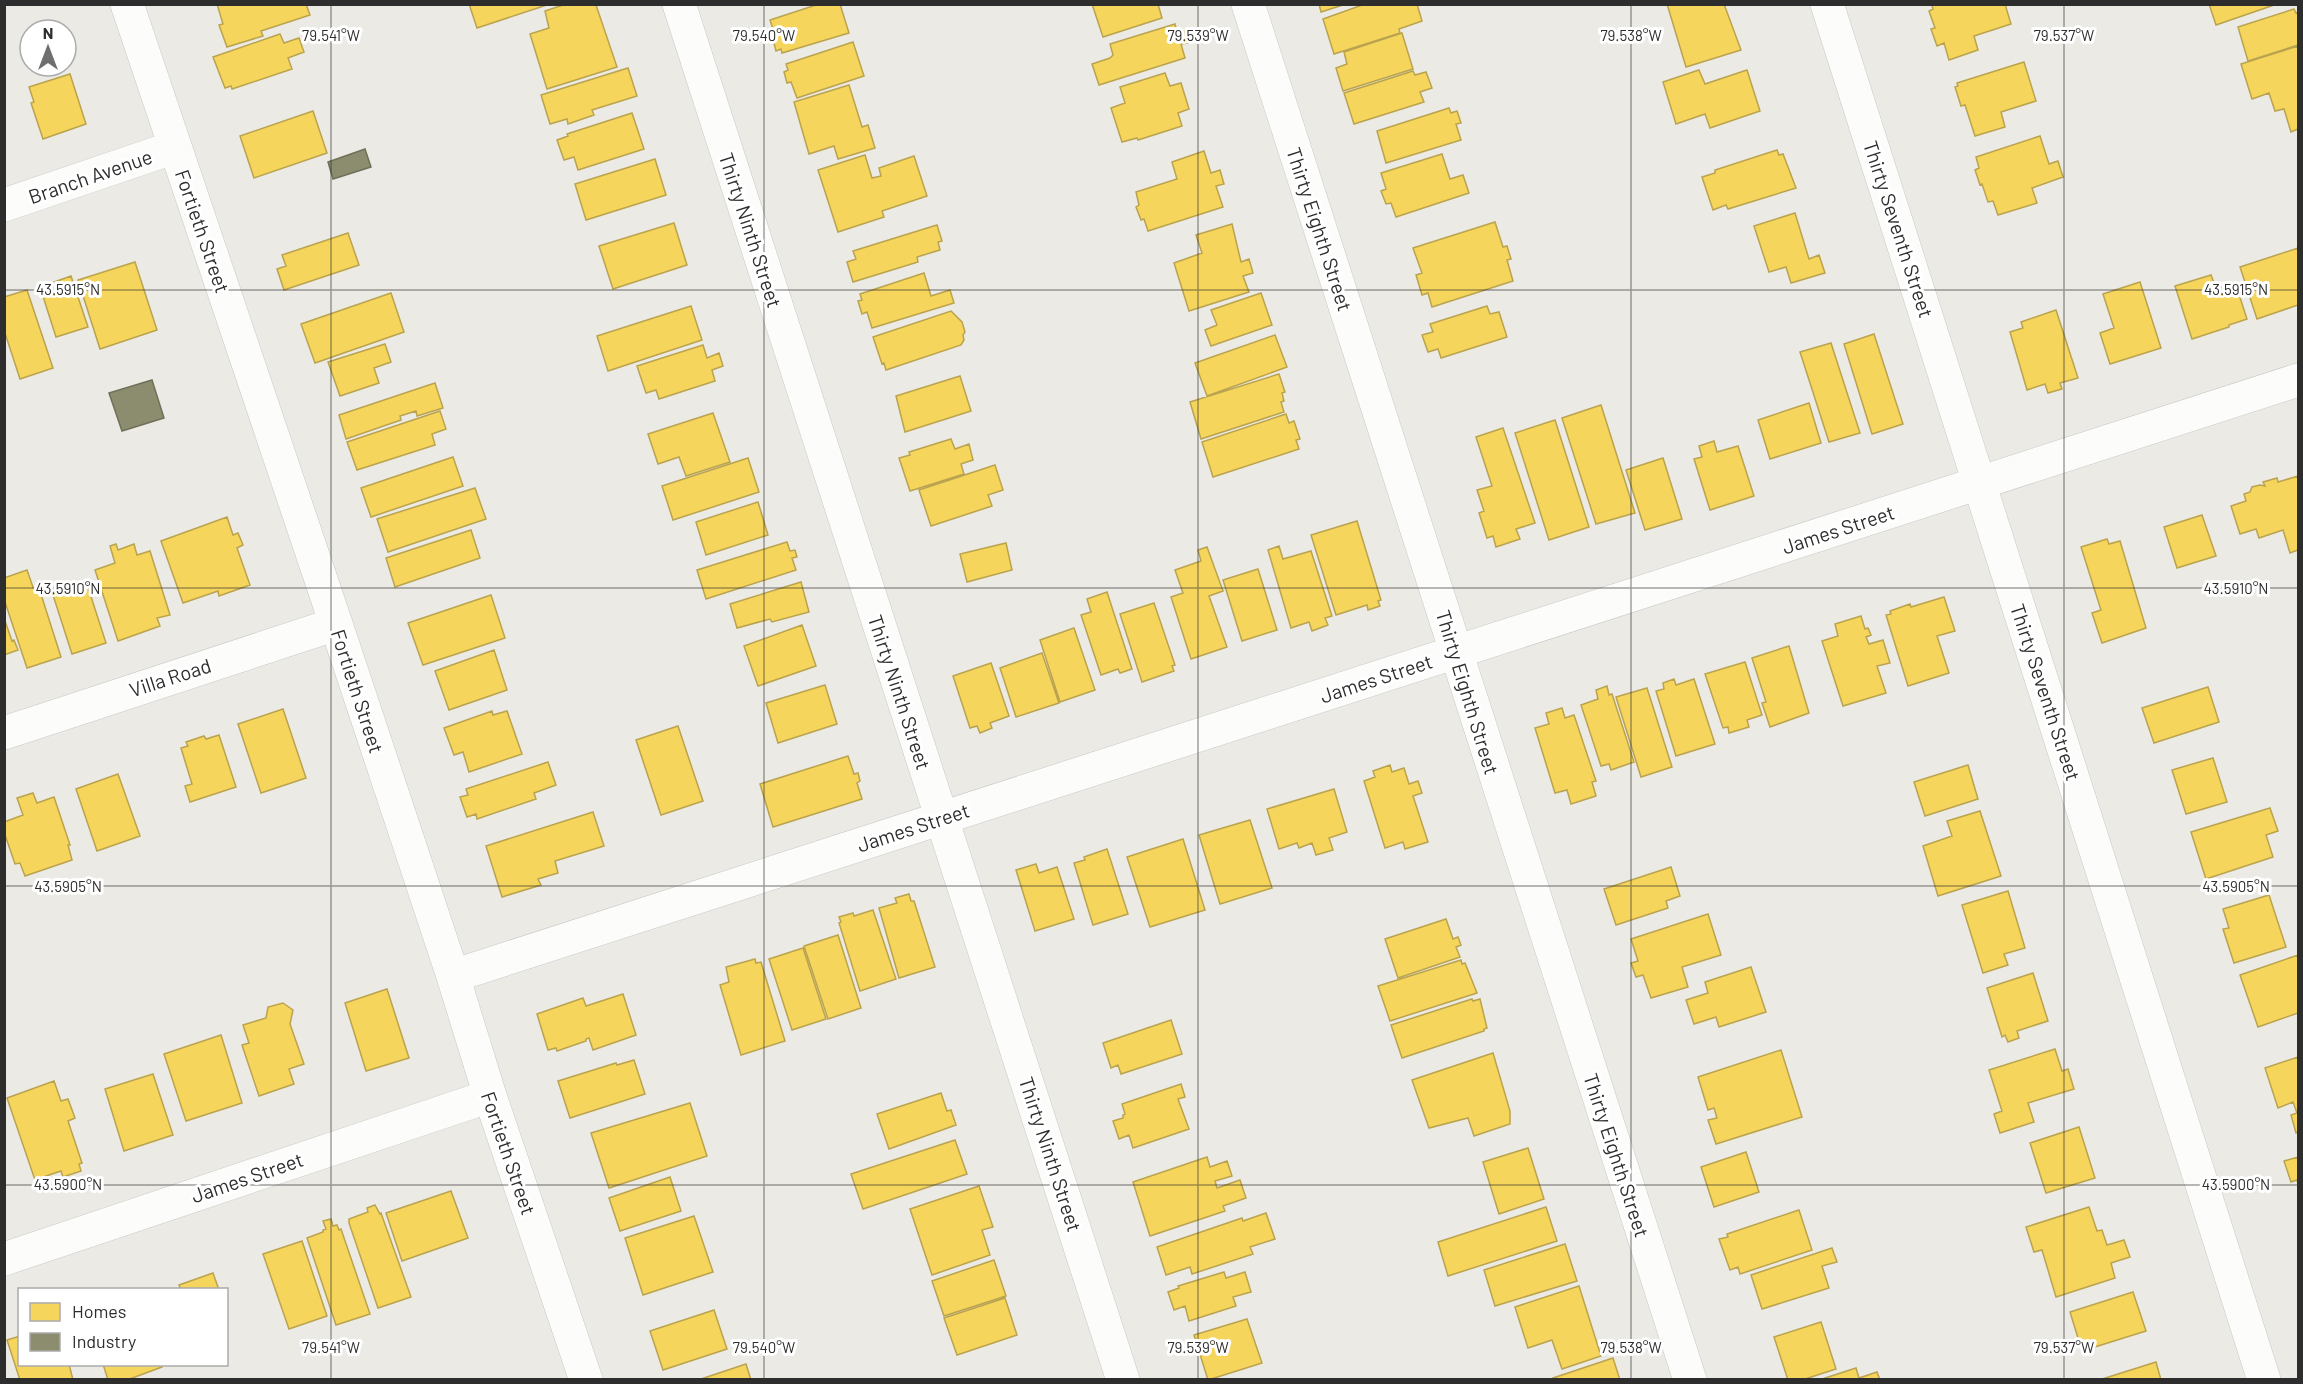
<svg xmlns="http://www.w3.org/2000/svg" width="2303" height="1384" viewBox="0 0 2303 1384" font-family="Barlow,sans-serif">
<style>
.homes{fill:#f6d55c;stroke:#baa34e;stroke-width:1.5}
.industry{fill:#8c8c6e;stroke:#70705a;stroke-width:1.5}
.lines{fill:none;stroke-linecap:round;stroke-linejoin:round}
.minor-casing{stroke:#c9c8c8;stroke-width:34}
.minor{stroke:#fcfcfb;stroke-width:33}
.ticks{fill:none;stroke:#2d2d2d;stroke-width:1.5;stroke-opacity:0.45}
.labels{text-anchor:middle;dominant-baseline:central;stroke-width:6;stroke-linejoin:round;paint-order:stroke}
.street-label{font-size:20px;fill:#2d2d2d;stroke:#fff}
.ticks-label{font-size:15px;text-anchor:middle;fill:#2d2d2d;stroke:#fff;stroke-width:6;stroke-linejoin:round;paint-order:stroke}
</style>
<rect width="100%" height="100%" fill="#eceae4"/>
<path class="homes" d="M217,4H306L310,15L261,31L263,36L227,47L219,25L223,24Z
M469,4H547V5L477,28Z
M566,4L596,5L617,67L547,89L530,34L549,28L545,11Z
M819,4H840L849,33L782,53L781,49L776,51L773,39L776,38L770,20Z
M1092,4H1158L1162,18L1103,37Z
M1319,4H1346L1321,12Z
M1365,4H1417L1422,21L1399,29L1400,33L1334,54L1323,19Z
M1667,4H1724L1741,50L1686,67Z
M1936,4H2005L2011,24L1974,36L1978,50L1949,60L1944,43L1937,46L1931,29L1935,28L1929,11L1933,9L1932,6Z
M2209,4H2277L2216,25Z
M2294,9L2296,13L2298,12V45L2248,61L2238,27Z
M1175,24L1177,33L1184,31L1188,43L1181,44L1185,58L1099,85L1092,64L1110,58L1113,55L1110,44Z
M1402,33L1413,69L1343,91L1336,68L1347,64L1344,52Z
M280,34L284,43L299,38L304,52L288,58L292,69L232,89L231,86L225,88L213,57Z
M853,42L864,76L797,98L791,82L787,83L784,72L788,70L786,64Z
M2298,46V129L2291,132L2284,109L2275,111L2269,93L2252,99L2241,64Z
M2024,62L2036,101L2001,112L2005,127L1975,136L1965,105L1961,106L1955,87L1958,86L1957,83Z
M628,68L637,96L592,110L594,115L568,124L567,119L550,124L541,95Z
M1699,70L1705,84L1747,70L1760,111L1710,128L1705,114L1676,124L1663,82Z
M1413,71L1415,75L1426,72L1432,88L1420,92L1424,102L1354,124L1344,93Z
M1165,73L1170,86L1181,83L1189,109L1178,113L1182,126L1138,140L1137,138L1122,142L1111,108L1125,103L1120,87Z
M70,74L86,124L43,139L31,103L34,102L29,87Z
M849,85L862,127L868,125L875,148L838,159L834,146L809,154L794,102Z
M1449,108L1451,113L1457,111L1461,123L1456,124L1461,140L1386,163L1377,131Z
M313,111L327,153L254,178L240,136Z
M632,113L644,149L578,170L574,157L564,160L557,140L568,136L567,134Z
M2040,136L2049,164L2058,161L2063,177L2032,188L2037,203L1998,215L1993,201L1988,202L1982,184L1980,185L1975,170L1979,168L1976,157Z
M1777,150L1779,155L1783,154L1796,188L1728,209L1726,205L1713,210L1702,177L1715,173V170Z
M1204,151L1211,173L1220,170L1224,184L1216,186L1223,207L1148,231L1144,219L1141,220L1136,207L1139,205L1136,192L1177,179L1172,162Z
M1442,154L1450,179L1463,175L1469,193L1396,217L1391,203L1386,204L1381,191L1386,189L1381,173Z
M865,155L872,178L881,176L879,168L914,156L927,196L882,211L884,217L838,232L818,170Z
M655,159L666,195L586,220L575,184Z
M1795,213L1809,259L1819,255L1825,273L1791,283L1786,267L1769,272L1754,226Z
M1495,222L1503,247L1507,246L1511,259L1507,260L1513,281L1432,307L1428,293L1422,295L1416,275L1422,273L1413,248Z
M674,223L687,265L613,289L599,246Z
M1232,224L1241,262L1249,259L1253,273L1243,276L1249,292L1189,311L1174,263L1202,253L1196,235Z
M937,225L942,241L938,242L940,250L917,257L918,262L853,282L847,262L856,259L853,251Z
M348,233L359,265L284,290L277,269L286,266L282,255Z
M2298,248V305L2257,319L2240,267Z
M135,262L157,330L100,349L78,280Z
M924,273L931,296L950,290L954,303L872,328L867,312L862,314L858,301L862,300L860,294Z
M2211,275L2216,288L2235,282L2247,319L2229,325V327L2192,339L2175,286Z
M71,276L88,327L56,337L40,287Z
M2140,282L2161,348L2110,364L2100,333L2114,328L2103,294Z
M27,290L53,368L20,379L4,330V297Z
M391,293L404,332L315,363L301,324Z
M1261,293L1272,325L1211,346L1205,330L1217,325L1211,310Z
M691,306L702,340L608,371L597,336Z
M1487,306L1490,314L1499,312L1507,337L1441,358L1438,349L1428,352L1422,335L1433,332L1430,324Z
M2056,310L2078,378L2060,383L2062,389L2048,393L2045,384L2027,390L2010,332L2023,328L2021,322Z
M951,311L962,322L965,332L963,335L964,340L961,345L886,370L884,363L882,364L873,337Z
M1874,334L1903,424L1872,434L1844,344Z
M1275,335L1287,367L1207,396L1195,363Z
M1831,343L1860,433L1829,442L1800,352Z
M385,344L391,362L374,368L379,383L340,396L328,362Z
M703,345L707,358L719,353L723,366L712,370L715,381L659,399L656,390L646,393L637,366Z
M1279,374L1285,392L1282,393L1284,401L1281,402L1284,412L1201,439L1190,402Z
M960,376L971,411L905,432L896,396Z
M435,383L443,408L417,416L416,411L400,416L401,420L346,439L339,415Z
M1809,403L1821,443L1770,459L1758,420Z
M1601,405L1635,513L1596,524L1562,418Z
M440,411L446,429L432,434L435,445L357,470L347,442Z
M713,413L730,462L686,476L679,457L658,464L648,434Z
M1286,414L1289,423L1294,421L1300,439L1296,440L1299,449L1213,477L1202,442Z
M1555,420L1589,527L1549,540L1515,433Z
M1503,428L1535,523L1516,529L1520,539L1496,547L1493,536L1487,538L1479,513L1484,511L1477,490L1492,486L1476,437Z
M951,439L955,449L969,444L973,460L961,464L964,474L910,491L899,458L910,455L909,452Z
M1714,441L1717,452L1738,446L1754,496L1710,510L1694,459L1702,457L1699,446Z
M453,457L463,486L371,517L361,488Z
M748,458L759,492L673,520L662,486Z
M1663,458L1682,519L1645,530L1626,470Z
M995,465L1003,490L988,495L992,506L931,526L919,490Z
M2298,476V550L2290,553L2283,530L2259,538L2256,529L2240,534L2231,506L2246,501L2244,494L2250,492L2252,487L2260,485L2265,486L2263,482L2277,478L2278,482Z
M475,488L486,519L388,552L377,519Z
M758,502L768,535L706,555L696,522Z
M2202,515L2216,556L2177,568L2164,527Z
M227,517L233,535L238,533L243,545L237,548L250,585L219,596L218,591L183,603L161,541Z
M1357,521L1381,600L1378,601L1380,606L1368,610L1367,605L1336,615L1311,535Z
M471,530L480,558L395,587L386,558Z
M2107,539L2109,544L2120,541L2146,628L2102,643L2092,613L2101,610L2081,547Z
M787,542L790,551L795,550L797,557L792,558L796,570L706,599L697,570Z
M1006,543L1012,570L967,582L960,554Z
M116,544L118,550L134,544L137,555L150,551L170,615L157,618L160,626L118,641L95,570L115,563L110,546Z
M1279,546L1283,559L1311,551L1332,616L1325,618L1328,625L1312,631L1309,622L1291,628L1268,550Z
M1207,547L1223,591L1209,596L1227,647L1191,659L1171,597L1183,593L1175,570L1201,561L1198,550Z
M1258,569L1277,630L1242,641L1223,580Z
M27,570L34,590L39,588L61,657L27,668L4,599V578Z
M86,581L106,643L72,654L52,592Z
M801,582L809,612L772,622L770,619L737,628L730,604Z
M1107,592L1132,669L1120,673L1118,669L1101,675L1081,615L1091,612L1087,599Z
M491,595L505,638L423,665L408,623Z
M1944,597L1955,631L1937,636L1949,673L1908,686L1886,615L1891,614L1890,611L1910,604L1911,607Z
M1154,603L1175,665L1172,666L1174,671L1142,682L1120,614Z
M1861,616L1865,629L1868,628L1871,635L1866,637L1869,644L1883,640L1890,663L1877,666L1886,693L1843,706L1822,641L1838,636L1835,624Z
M4,618L12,641L14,640L18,650L4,655Z
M802,625L816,666L758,686L744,646Z
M1074,628L1095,690L1060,702L1040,640Z
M1789,646L1809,713L1770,727L1762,703L1766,702L1752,658Z
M494,650L507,690L449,710L435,671Z
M1042,653L1059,703L1016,717L1000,668Z
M1745,662L1762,715L1747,720L1749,727L1729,733L1728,727L1723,728L1705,674Z
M991,663L1009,716L990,723L992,728L980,733L977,726L970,728L953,676Z
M1674,679L1676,685L1694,679L1715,744L1676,756L1656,691L1664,689L1663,683Z
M825,685L837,724L778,743L766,703Z
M1607,686L1609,695L1612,694L1634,762L1611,770L1609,764L1601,766L1581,705L1598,699L1596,690Z
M2208,687L2219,722L2154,743L2142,708Z
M1647,688L1672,767L1641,777L1616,697Z
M1562,708L1565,718L1574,715L1596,781L1592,782L1596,796L1571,804L1567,790L1555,793L1535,728L1549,724L1546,713Z
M283,709L306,778L261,793L238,724Z
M492,711L493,715L507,711L522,754L469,772L463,752L454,755L444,728Z
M678,726L703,801L661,815L636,740Z
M219,735L236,787L190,802L185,786L192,784L181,748L188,746L186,742L204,736L206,739Z
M848,756L854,774L858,773L860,781L857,783L862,799L773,827L760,784Z
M2213,758L2227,802L2186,814L2172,770Z
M548,762L556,785L534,793L536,799L477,819L476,814L467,817L460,797L468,795L466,789Z
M1390,765L1392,772L1404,768L1409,784L1418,781L1422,793L1413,796L1428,842L1405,849L1403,842L1385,848L1364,781L1375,777L1373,771Z
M1968,765L1978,799L1925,816L1914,782Z
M118,774L140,836L97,851L76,789Z
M1334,789L1347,832L1329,838L1333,850L1316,855L1312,843L1299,848L1297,843L1279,849L1267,809Z
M33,793L37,803L54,797L70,845H68L72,860L25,876L20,863L15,864L4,832V822L23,815L17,798Z
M2270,808L2278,831L2266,835L2273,857L2206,879L2191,832Z
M1980,811L2001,876L1938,896L1923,846L1952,836L1947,821Z
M593,812L604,846L555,861L558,873L538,879L541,885L502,897L486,846Z
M1250,820L1272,888L1220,904L1199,835Z
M1183,839L1205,910L1150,927L1127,857Z
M1107,849L1128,914L1093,925L1074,863L1085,860L1084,857Z
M1036,864L1039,873L1057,867L1074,919L1035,931L1016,870Z
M1671,867L1680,896L1666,901L1668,908L1616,925L1604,889Z
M2008,891L2025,948L2004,954L2008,965L1983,973L1962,905Z
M909,894L911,901H914L935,967L899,978L879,908L897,903L895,898Z
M2269,895L2286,947L2234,963L2223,929L2229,928L2223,909Z
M873,910L896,979L860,991L839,923L841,922L839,917L853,913L854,916Z
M1708,914L1721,955L1682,967L1688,987L1651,998L1643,975L1636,977L1631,963L1638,961L1631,939Z
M1446,919L1453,939L1458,937L1461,945L1456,947L1460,957L1398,978L1385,939Z
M838,935L861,1008L828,1019L804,946Z
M803,948L826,1019L792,1030L769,959Z
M2298,955V1013L2258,1027L2240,975Z
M755,959L756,963L761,962L785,1041L741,1055L720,985L729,982L726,967Z
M1461,960L1462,964L1465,963L1477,993L1390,1021L1378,986Z
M1751,967L1766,1012L1719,1027L1716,1017L1694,1024L1686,1000L1708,993L1705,982Z
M2033,973L2048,1021L2017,1031L2019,1038L2008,1042L2005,1035L2002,1037L1987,988Z
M387,989L409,1058L366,1071L345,1003Z
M623,994L636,1035L593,1050L589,1038L586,1039V1041L557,1051L556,1048L548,1050L537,1014L583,998L586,1006Z
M1472,999L1473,1001L1480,999L1487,1028L1484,1029V1031L1402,1058L1391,1025Z
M283,1003L293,1010L290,1024L304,1064L289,1069L294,1084L259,1096L242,1045L249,1043L243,1025L266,1018L268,1007Z
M1171,1020L1182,1054L1121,1074L1118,1065L1111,1068L1103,1043Z
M221,1035L242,1103L186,1121L164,1054Z
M2055,1049L2062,1071L2068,1069L2074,1089L2028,1103L2034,1122L2000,1133L1994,1114L2002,1111L1989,1070Z
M1781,1050L1802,1117L1716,1144L1708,1120L1717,1118L1714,1108L1708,1110L1698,1077Z
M1493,1053L1510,1111V1124L1474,1136L1468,1118L1429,1128L1412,1080Z
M2298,1057V1132L2296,1133L2291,1115L2297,1113L2293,1102L2278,1108L2265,1068Z
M634,1060L645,1094L570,1118L558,1081L616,1063L617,1065Z
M153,1074L173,1135L124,1151L105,1089Z
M54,1081L61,1101L68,1099L75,1118L68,1121L82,1163L79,1164L81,1171L63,1177L61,1171L46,1176L47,1180L39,1182L37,1179L35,1180L7,1098Z
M1181,1084L1185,1097L1178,1099L1189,1129L1133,1148L1129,1135L1119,1139L1113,1121L1123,1118V1115L1125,1114L1122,1104Z
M941,1093L947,1111L951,1110L956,1125L889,1149L877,1114Z
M690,1103L707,1156L609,1188L591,1133Z
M2079,1127L2095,1178L2046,1193L2030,1143Z
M955,1140L967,1174L863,1209L851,1174Z
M1528,1148L1544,1199L1499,1214L1483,1162Z
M1746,1152L1759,1192L1714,1207L1701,1167Z
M1207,1157L1210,1167L1227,1161L1232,1176L1215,1181L1217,1188L1240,1180L1246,1198L1223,1206L1225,1211L1150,1236L1133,1182Z
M2298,1157V1184L2297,1180L2291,1182L2284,1161Z
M670,1177L681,1211L620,1231L609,1198Z
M979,1186L993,1227L982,1230L990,1255L932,1275L910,1209Z
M451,1191L468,1238L402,1261L386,1213Z
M375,1205L380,1214L381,1213L411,1297L378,1308L349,1223V1219L368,1212L367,1208Z
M1546,1207L1557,1241L1448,1276L1438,1242Z
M2089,1207L2097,1231L2102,1230L2107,1245L2124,1240L2130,1257L2111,1263L2115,1278L2056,1297L2042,1250L2034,1252L2026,1227Z
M1799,1210L1812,1250L1740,1274L1738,1267L1730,1270L1719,1239L1728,1237L1727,1234Z
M1266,1213L1275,1239L1250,1247L1253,1254L1192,1274L1190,1267L1166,1275L1157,1247L1242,1218L1243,1221Z
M694,1216L713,1272L643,1295L625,1238Z
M331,1219L333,1226L337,1225L339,1230L341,1229L370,1314L336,1325L307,1238L323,1232V1230L326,1229L323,1221Z
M302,1241L327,1316L289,1329L263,1254Z
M1565,1244L1577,1281L1495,1306L1484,1270Z
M1832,1248L1837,1262L1822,1266L1829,1288L1762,1309L1751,1275Z
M994,1260L1006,1296L944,1316L932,1281Z
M1224,1272L1226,1278L1245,1272L1251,1292L1233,1297L1236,1306L1189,1321L1185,1306L1174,1310L1168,1292L1179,1288L1178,1286Z
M213,1273L219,1290H181L179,1285Z
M1579,1286L1601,1356L1562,1369L1552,1340L1528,1348L1515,1307Z
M2133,1292L2146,1331L2082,1351L2070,1312Z
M1005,1298L1017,1335L957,1355L944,1318Z
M714,1310L727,1349L663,1370L650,1331Z
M1247,1319L1262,1363L1208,1380L1194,1335Z
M1821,1322L1836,1369L1802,1380H1788L1774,1337Z
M20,1336V1364H69L73,1380H20L7,1340Z
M1613,1358L1620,1380H1554L1553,1378Z
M2156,1362L2161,1380H2099Z
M103,1364H161L162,1367L127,1380H108Z
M746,1364L751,1380H698Z
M1856,1368L1859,1378L1877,1372L1880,1380H1819Z"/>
<path class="industry" d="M365,149L371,167L333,179L328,162Z
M152,380L164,418L122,431L109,393Z"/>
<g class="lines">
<g class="minor-casing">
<path id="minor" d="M127,4L336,624L453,976L490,1096L586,1380
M679,4L1123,1380
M1248,4L1690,1380
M1827,4L2264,1380
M4,205L175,147
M4,733L336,624
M453,976L2298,380
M4,1259L490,1096"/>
</g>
<use href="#minor" class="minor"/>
</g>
<path class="ticks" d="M331,4V1380M764,4V1380M1198,4V1380M1631,4V1380M2064,4V1380M4,290H2298M4,588H2298M4,886H2298M4,1185H2298"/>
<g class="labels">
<g class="street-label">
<text transform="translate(90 176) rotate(-19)">Branch Avenue</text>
<text transform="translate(1320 229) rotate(72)">Thirty Eighth Street</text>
<text transform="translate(1899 229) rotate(72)">Thirty Seventh Street</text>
<text transform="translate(751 230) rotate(72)">Thirty Ninth Street</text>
<text transform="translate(203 231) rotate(71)">Fortieth Street</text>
<text transform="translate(1838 529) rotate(-18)">James Street</text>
<text transform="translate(170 677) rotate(-18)">Villa Road</text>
<text transform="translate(1376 678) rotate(-18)">James Street</text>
<text transform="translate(358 691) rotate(72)">Fortieth Street</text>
<text transform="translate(900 692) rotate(72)">Thirty Ninth Street</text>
<text transform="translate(1468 692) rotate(73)">Thirty Eighth Street</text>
<text transform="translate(2046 692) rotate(72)">Thirty Seventh Street</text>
<text transform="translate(913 827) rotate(-18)">James Street</text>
<text transform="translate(509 1153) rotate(71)">Fortieth Street</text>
<text transform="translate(1051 1154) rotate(72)">Thirty Ninth Street</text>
<text transform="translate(1617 1155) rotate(72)">Thirty Eighth Street</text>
<text transform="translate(247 1177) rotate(-19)">James Street</text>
</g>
</g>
<g class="ticks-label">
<text x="331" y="41">79.541°W</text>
<text x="764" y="41">79.540°W</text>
<text x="1198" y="41">79.539°W</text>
<text x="1631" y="41">79.538°W</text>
<text x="2064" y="41">79.537°W</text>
<text x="68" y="295">43.5915°N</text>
<text x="2236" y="295">43.5915°N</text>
<text x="68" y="594">43.5910°N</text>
<text x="2236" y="594">43.5910°N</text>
<text x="68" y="892">43.5905°N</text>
<text x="2236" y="892">43.5905°N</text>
<text x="68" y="1190">43.5900°N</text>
<text x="2236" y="1190">43.5900°N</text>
<text x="331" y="1353">79.541°W</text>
<text x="764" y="1353">79.540°W</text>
<text x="1198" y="1353">79.539°W</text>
<text x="1631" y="1353">79.538°W</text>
<text x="2064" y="1353">79.537°W</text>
</g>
<rect width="2303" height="1384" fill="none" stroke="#2d2d2d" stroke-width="12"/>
<rect x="18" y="1288" width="210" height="78" fill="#ffffff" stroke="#ababab" stroke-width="1.5"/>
<rect x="30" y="1303" width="30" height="18" fill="#f6d55c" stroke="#ababab" stroke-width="1.5"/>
<text x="72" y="1318" font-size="18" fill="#2d2d2d">Homes</text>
<rect x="30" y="1333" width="30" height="18" fill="#8c8c6e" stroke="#ababab" stroke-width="1.5"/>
<text x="72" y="1348" font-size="18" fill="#2d2d2d">Industry</text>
<g transform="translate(48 48)"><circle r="28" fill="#ffffff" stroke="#ababab" stroke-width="1.5"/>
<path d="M0-4.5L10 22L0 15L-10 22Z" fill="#706f6d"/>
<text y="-9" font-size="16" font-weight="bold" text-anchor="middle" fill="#2d2d2d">N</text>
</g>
</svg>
